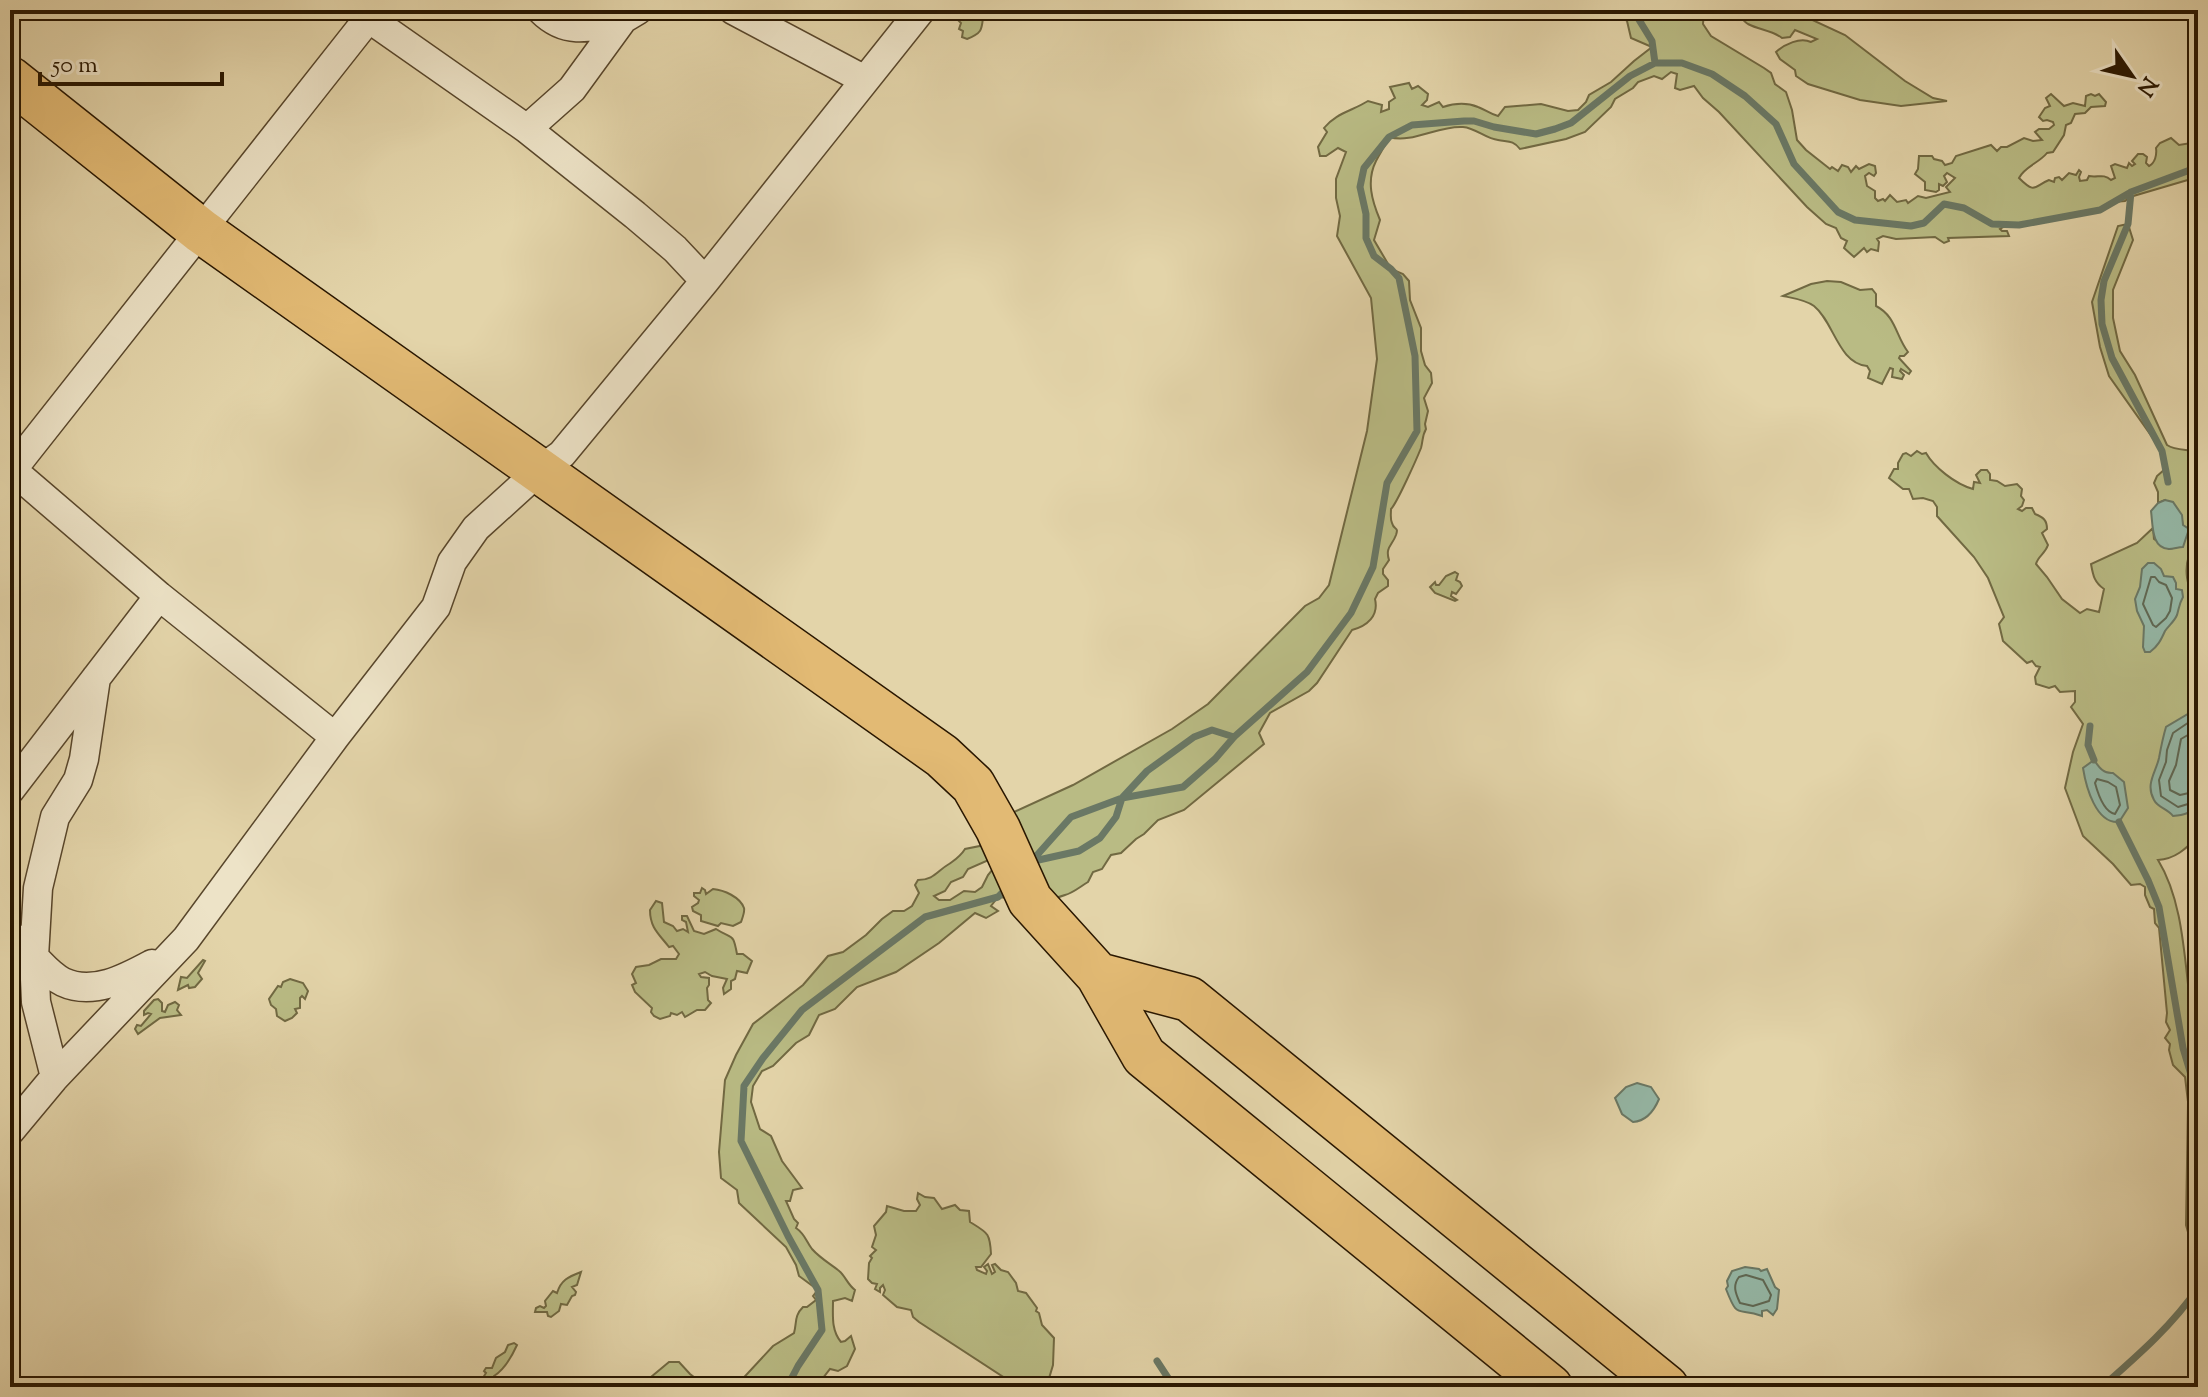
<svg xmlns="http://www.w3.org/2000/svg" width="2208" height="1397" viewBox="0 0 2208 1397" font-family="'Sorts Mill Goudy',serif">
<style>
.green{fill:#b9bb84;stroke:#716942;stroke-width:2}
.water{fill:#95b8a7;stroke:#6a7865;stroke-width:2}
.lines{fill:none;stroke-linecap:round;stroke-linejoin:round}
.shore{stroke:#5f6854;stroke-width:2}
.stream{stroke:#6a7865;stroke-width:7}
.minor-casing{stroke:#58462b;stroke-width:31}
.primary-casing{stroke:#291701;stroke-width:47}
.minor{stroke:#ede3c7;stroke-width:28}
.primary{stroke:#e2ba74;stroke-width:44}
</style>
<rect width="100%" height="100%" fill="#e3d4a9"/>
<filter id="stains"><feTurbulence type="fractalNoise" baseFrequency=".0025" numOctaves="4"/><feColorMatrix values="0 0 0 0 .2 0 0 0 0 .09 0 0 0 0 .02 0 0 0 .5 -.17"/></filter>
<radialGradient id="worn" r=".72"><stop offset=".6" stop-color="#630" stop-opacity="0"/><stop offset="1" stop-color="#630" stop-opacity=".3"/></radialGradient>
<path class="green" d="M955,10H984C981,28 985,32 967,39L962,37L963,31L959,29L961,23L956,18Z
M1615,10H1633L1642,23L1648,13L1645,10H1704L1703,24L1711,36L1764,68L1771,73L1775,84L1786,92L1792,110L1797,140L1806,150L1830,169L1832,167L1838,171L1842,165L1848,167L1851,172L1856,166L1859,169L1869,164L1875,166L1876,173L1874,176L1869,173L1865,176L1867,186L1875,191V198L1878,201L1883,199L1885,201L1890,195L1897,202L1906,200L1908,203L1918,196L1926,198L1950,192L1946,187L1955,178L1947,173L1944,176L1947,182L1943,186L1939,184V190L1936,192L1925,190V182L1915,174L1918,169L1919,156H1932L1934,159L1942,161L1945,165L1952,163L1956,156L1991,145L1997,151L2001,147H2007L2024,138L2033,141L2042,140L2035,132L2039,129H2049L2054,125L2053,122L2047,120L2043,121L2039,117L2045,108L2050,106L2046,98L2051,94L2064,106L2073,103L2085,106L2086,96L2091,94L2095,96L2099,94L2106,102L2105,106L2091,107L2085,113L2075,114L2071,123L2066,125L2064,135L2053,152L2047,153C2039,163 2024,167 2019,178C2036,195 2034,186 2049,180L2054,182L2055,178L2059,177L2062,180L2069,173L2076,175L2079,170L2081,172L2079,177L2080,181L2087,180L2089,176C2098,178 2103,173 2111,180L2115,178L2111,166L2115,164L2127,168L2129,163L2132,166L2135,164L2132,161L2138,154H2143L2147,157L2146,163L2149,166C2155,163 2157,155 2156,148L2160,143L2171,138L2179,145L2191,143L2194,146L2198,142V177L2130,197L2125,201L2113,202L2100,210L2019,225H2007L2000,229L2002,231H2007L2009,236L1948,238L1949,241L1944,243L1935,237L1896,239L1883,236L1877,239L1879,242L1878,251L1871,249L1867,252L1864,248L1854,257L1844,248L1847,241L1841,238L1836,228L1826,224L1807,207L1719,112L1703,98L1694,86L1680,90L1675,88L1677,74L1671,72L1662,79L1654,76L1638,82L1633,88L1615,99L1611,107L1585,132L1566,139L1520,149C1513,140 1508,142 1498,140C1486,139 1476,128 1463,127C1439,125 1412,144 1389,137C1385,146 1380,153 1376,161C1366,181 1372,201 1380,220L1374,240L1391,269L1403,274L1409,281L1410,300L1421,328V351L1425,365L1431,373L1432,383L1424,398L1428,411L1425,424L1426,429C1422,436 1423,441 1421,448C1417,458 1397,503 1391,509C1391,514 1390,519 1392,523C1394,531 1399,526 1396,535C1392,546 1385,547 1389,560L1383,569V574L1388,580V586L1378,593L1375,599C1379,616 1367,626 1352,630L1317,683L1309,691L1270,713L1259,733L1264,744L1184,810L1158,820L1144,834L1136,839L1121,853L1111,855L1102,869L1093,872L1088,882C1081,886 1073,893 1065,895C1049,902 1016,899 998,897L991,906L998,911L986,918L975,913L939,943L896,972L857,987L835,1009L819,1015L809,1035L796,1043L773,1066L762,1071L753,1086L751,1102L760,1129L771,1136L782,1161L802,1188L793,1190L790,1201H786L794,1219L798,1223L796,1228C805,1234 806,1241 812,1249C820,1258 829,1263 838,1270C845,1275 847,1284 855,1290L852,1301L845,1298L833,1301C833,1315 831,1330 841,1342L845,1341L851,1336L855,1349L847,1366L838,1371L830,1369L816,1387H735L773,1346L794,1333C797,1322 794,1316 803,1307H807L816,1300L813,1296L818,1290L799,1276L796,1265L786,1247L739,1203L737,1190L721,1178L719,1152L725,1080L736,1055L753,1024L803,985L828,956L843,952L866,935L882,919L893,911H904L912,906L919,893L915,885L918,880C934,880 937,871 949,864C956,859 960,857 965,849L985,845L991,859L968,869L963,877L951,882L945,891L934,896L939,900H950L964,891L975,892L982,887L988,875L997,864L998,829L1014,812L1073,785L1172,729L1208,704L1305,606L1319,598L1329,585L1367,431L1377,359L1371,298L1337,236L1340,216L1336,198V179L1346,152L1338,148L1326,156H1320L1318,147L1327,132L1324,128C1336,113 1352,111 1368,101L1382,105L1381,112L1389,109V102L1395,98L1390,87L1409,83L1412,89L1418,86L1428,94L1427,100L1422,105L1428,107L1439,102L1443,107C1455,103 1466,102 1478,107C1486,110 1490,114 1498,116L1505,107L1541,104L1568,111L1578,110L1586,102L1589,95L1611,82L1634,61L1652,47L1631,38L1627,21Z
M1732,10H1791L1845,35L1905,81L1933,98L1947,101L1901,106L1860,100L1808,84L1796,76L1795,70L1780,59L1776,52C1785,44 1800,37 1811,42L1817,39L1795,30L1790,37L1782,38C1772,30 1759,30 1748,24C1742,20 1738,13 1732,10Z
M2128,224L2133,240L2113,290V318L2120,351L2135,375L2167,445C2176,451 2187,449 2198,452V552L2189,555C2183,574 2189,587 2195,605L2198,606V836C2186,849 2175,859 2158,860C2190,912 2183,990 2198,1048V1267L2186,1225L2188,1102L2185,1077L2173,1065L2169,1050L2170,1044L2165,1038L2170,1030L2166,1022L2167,1013L2159,928L2155,923L2154,909L2150,907L2145,895V887L2140,884L2131,885L2113,864L2083,836L2065,788L2073,752L2083,724L2071,707L2075,702V691L2060,692L2055,686L2049,688L2036,684L2035,677L2040,667L2036,666L2032,661L2027,663L2003,641L1999,624L2004,617L1988,578L1974,557L1937,516V507L1933,501L1923,498L1913,499L1909,489H1903L1889,478L1894,469H1898V463L1903,454L1906,453L1911,456L1917,451L1922,454L1926,453C1934,467 1955,484 1973,489L1974,482L1980,483L1976,475L1981,470H1987L1990,474V480L1997,481L2005,486L2017,484L2022,489L2021,496L2024,500L2022,506L2018,509L2022,511L2026,508H2032L2035,514C2043,517 2047,520 2047,529L2042,533L2048,545C2045,554 2038,556 2036,564L2047,577L2062,599L2080,613L2087,609L2099,612L2104,589C2094,582 2093,575 2091,564L2137,543L2153,528L2154,539L2169,549L2177,547L2185,537L2181,515L2165,500L2158,503V492L2154,483L2157,476L2165,469L2162,451L2109,376L2100,347L2092,302L2118,226Z
M1827,281L1841,282L1860,290L1872,289L1876,294V306C1896,316 1896,337 1908,352L1904,356H1900L1899,358L1911,371L1909,374L1901,369L1900,371L1904,375L1902,379L1892,377L1893,369L1890,368L1882,384L1868,378L1870,371L1867,366C1838,363 1834,322 1814,306C1806,300 1793,298 1783,296L1811,284Z
M1455,572L1458,574L1456,580L1460,582L1462,586L1456,594L1452,592L1451,596L1457,600L1455,601L1435,593L1430,587L1435,582L1436,585H1439L1446,576Z
M702,888L705,890L706,894L713,889C724,890 740,897 744,908C745,912 742,919 741,922L733,926L721,923L718,926L701,921V915L693,911L692,907L698,903L699,900L694,896V893H700Z
M656,901L662,903L664,922L673,926L677,931L683,929L688,932L686,922L682,920V916H687L694,931L704,934L716,929C733,940 733,932 737,954H743L752,961L747,973L737,971L735,979L731,981V989L724,994L723,988L727,979L712,976L705,972L699,974L701,977L709,978V985L707,988L708,1000L711,1003L705,1010H697L685,1017L682,1012L677,1015L671,1013L670,1016L660,1019L654,1016L651,1012L652,1008L635,992L632,985L636,983L632,974L636,967L649,965L661,959H676L679,954L673,946L669,947C659,934 650,928 650,910Z
M203,960L205,961L198,973L202,979L195,987L189,988L188,985L178,990L181,977L187,978Z
M290,979L303,983L308,991L305,999L302,996L300,998V1008L295,1009L297,1013L292,1018L285,1021L277,1016L276,1009L271,1005L269,999L278,986L281,987L283,982Z
M158,999L162,1003V1011L165,1012L168,1005L175,1002L179,1005L177,1010L181,1015L160,1018L138,1034L135,1029L137,1025L141,1026L151,1014L148,1013L144,1015V1011L154,1000Z
M918,1193L925,1197L934,1198L942,1209L955,1205L960,1210L969,1211L970,1222C988,1233 990,1233 991,1254L981,1267H976L977,1270L986,1274L987,1271L984,1267L988,1264L992,1274L995,1272L992,1265L995,1264L1001,1270L1008,1272L1016,1283L1018,1291L1026,1293L1037,1308L1036,1311L1039,1313L1042,1325L1054,1338L1053,1365L1047,1385L1042,1384V1387H1027L1021,1381L1005,1378L919,1322L913,1317L911,1310L897,1307L883,1295L885,1290L883,1285L880,1288V1292L875,1289L877,1284L872,1283L868,1279L869,1263L872,1258L870,1256L876,1250L872,1247L876,1235L874,1226L886,1212L887,1206L904,1211H916L920,1205L917,1199Z
M581,1272L577,1285L572,1287L576,1292L575,1295L572,1296L567,1305L561,1304L559,1311L551,1317L548,1316L547,1312H535L536,1308L540,1306L544,1308L546,1306L545,1301L553,1291L557,1293C561,1280 568,1277 581,1272Z
M514,1343L517,1345C512,1356 505,1369 494,1376L493,1386L473,1387V1384L481,1381L486,1373L484,1371L486,1368H492L496,1358L505,1352L508,1345Z
M669,1362H679L690,1374L707,1387H639Z"/>
<path class="water" d="M2165,500L2173,502L2182,515L2183,525L2189,529L2183,547C2178,547 2174,549 2169,549C2151,548 2153,525 2151,511L2158,503Z
M2148,563H2154L2161,569L2164,576L2173,577L2176,583V589L2182,590L2183,597C2179,604 2179,608 2177,615C2174,622 2169,625 2165,631C2161,640 2158,646 2150,652H2145L2143,647L2144,626L2137,611L2135,599L2140,587L2142,569Z
M2198,700V805C2190,814 2183,815 2173,816C2167,808 2158,808 2154,800C2145,784 2156,772 2159,758C2161,747 2163,737 2166,727L2191,712Z
M2094,760C2099,767 2103,774 2113,773L2124,782L2128,808L2119,822C2096,824 2086,787 2083,768Z
M1637,1083L1651,1087L1659,1099C1654,1111 1646,1121 1633,1122L1622,1114L1615,1098L1626,1087Z
M1745,1267L1759,1269L1761,1271L1767,1269L1775,1287L1779,1290L1777,1309L1773,1315L1767,1310L1762,1311V1316C1736,1307 1738,1320 1726,1289L1728,1286L1727,1281L1732,1271Z"/>
<g class="lines">
<path class="shore" d="M2151,577H2155L2159,582L2166,585L2172,598L2170,611L2166,618L2156,627L2153,625L2143,604Z
M2198,716L2173,733L2167,750L2166,762L2159,780L2161,796L2178,807L2198,801
M2198,729L2181,739L2176,765L2169,781L2170,790L2180,795L2198,791
M2097,779L2108,782L2116,787L2120,805L2115,814C2104,812 2098,794 2095,783Z
M1746,1275L1763,1280L1771,1295L1769,1301L1753,1306L1740,1303C1736,1294 1732,1286 1739,1277Z"/>
<path class="stream" d="M1633,10L1652,41L1655,63
M2131,192L2128,224L2104,281L2101,300L2102,324L2112,358L2162,451L2168,482
M2090,726L2088,745L2094,760
M2119,822L2148,880L2159,907L2183,1048L2198,1098
M1034,861L1079,851L1100,838L1116,817L1122,798L1147,771L1194,737L1212,730L1234,737
M1030,863L1071,817L1122,798L1183,787L1215,759L1234,737L1307,672L1351,613L1373,567L1387,483L1417,431L1415,356L1399,278L1391,269L1374,256L1366,238V214L1360,187L1364,168L1389,137L1412,125L1464,121H1474L1494,127L1536,134L1555,129L1571,123L1630,76L1655,63H1682L1712,74L1745,96L1776,124L1794,164L1838,212L1855,220L1911,226L1924,223L1944,204L1964,208L1992,224L2019,225L2100,210L2131,192L2198,167
M2198,1141L2196,1168V1262L2198,1267
M1157,1361L1174,1387
M787,1387L798,1366L822,1330L818,1290L788,1236L741,1141L744,1086L763,1058L802,1010L925,917L998,897L1008,887
M2102,1387C2136,1357 2172,1326 2198,1288"/>
<g class="minor-casing">
<path id="minor" d="M357,10L527,129L635,215L675,249L705,281
M541,10C567,36 591,27 623,19
M733,10L865,80
M527,129L572,89L623,19L638,10
M10,468L159,596L335,737
M12,470L375,10
M96,678L84,759L78,780L55,817L38,888L34,957C43,966 51,976 63,982C93,996 126,978 152,964
M10,790L159,596
M10,935L27,946L34,957L36,1002L55,1077
M10,1131L55,1077L186,939L335,737L436,607L452,562L476,528L540,470L562,454L705,281L921,10"/>
</g>
<g class="primary-casing">
<path id="primary" d="M10,79L201,231L942,756L973,785L998,829L1030,900L1098,975
M1550,1387L1144,1056L1098,975L1189,999L1666,1387"/>
</g>
<use href="#minor" class="minor"/>
<use href="#primary" class="primary"/>
</g>
<rect width="2208" height="1397" fill="none" stroke="#e3d4a9" stroke-width="40"/>
<rect x="12" y="12" width="2184" height="1373" fill="none" stroke="#291701" stroke-width="4"/>
<rect x="20" y="20" width="2168" height="1357" fill="none" stroke="#291701" stroke-width="2"/>
<g transform="translate(2132 76) rotate(124)" stroke="#ede3c7" stroke-width="6" paint-order="stroke">
<path d="M0-6L14 30L0 20L-14 30Z" fill="#291701"/>
<text y="-12" font-size="22" font-weight="bold" text-anchor="middle" fill="#291701">N</text>
</g>
<path d="M40 72v12h182v-12" fill="none" stroke="#291701" stroke-width="4"/>
<text x="52" y="72" font-size="24" fill="#291701" stroke="#ede3c7" stroke-width="6" paint-order="stroke">50 m</text>
<rect width="100%" height="100%" filter="url(#stains)"/>
<rect width="100%" height="100%" fill="url(#worn)"/>
</svg>
